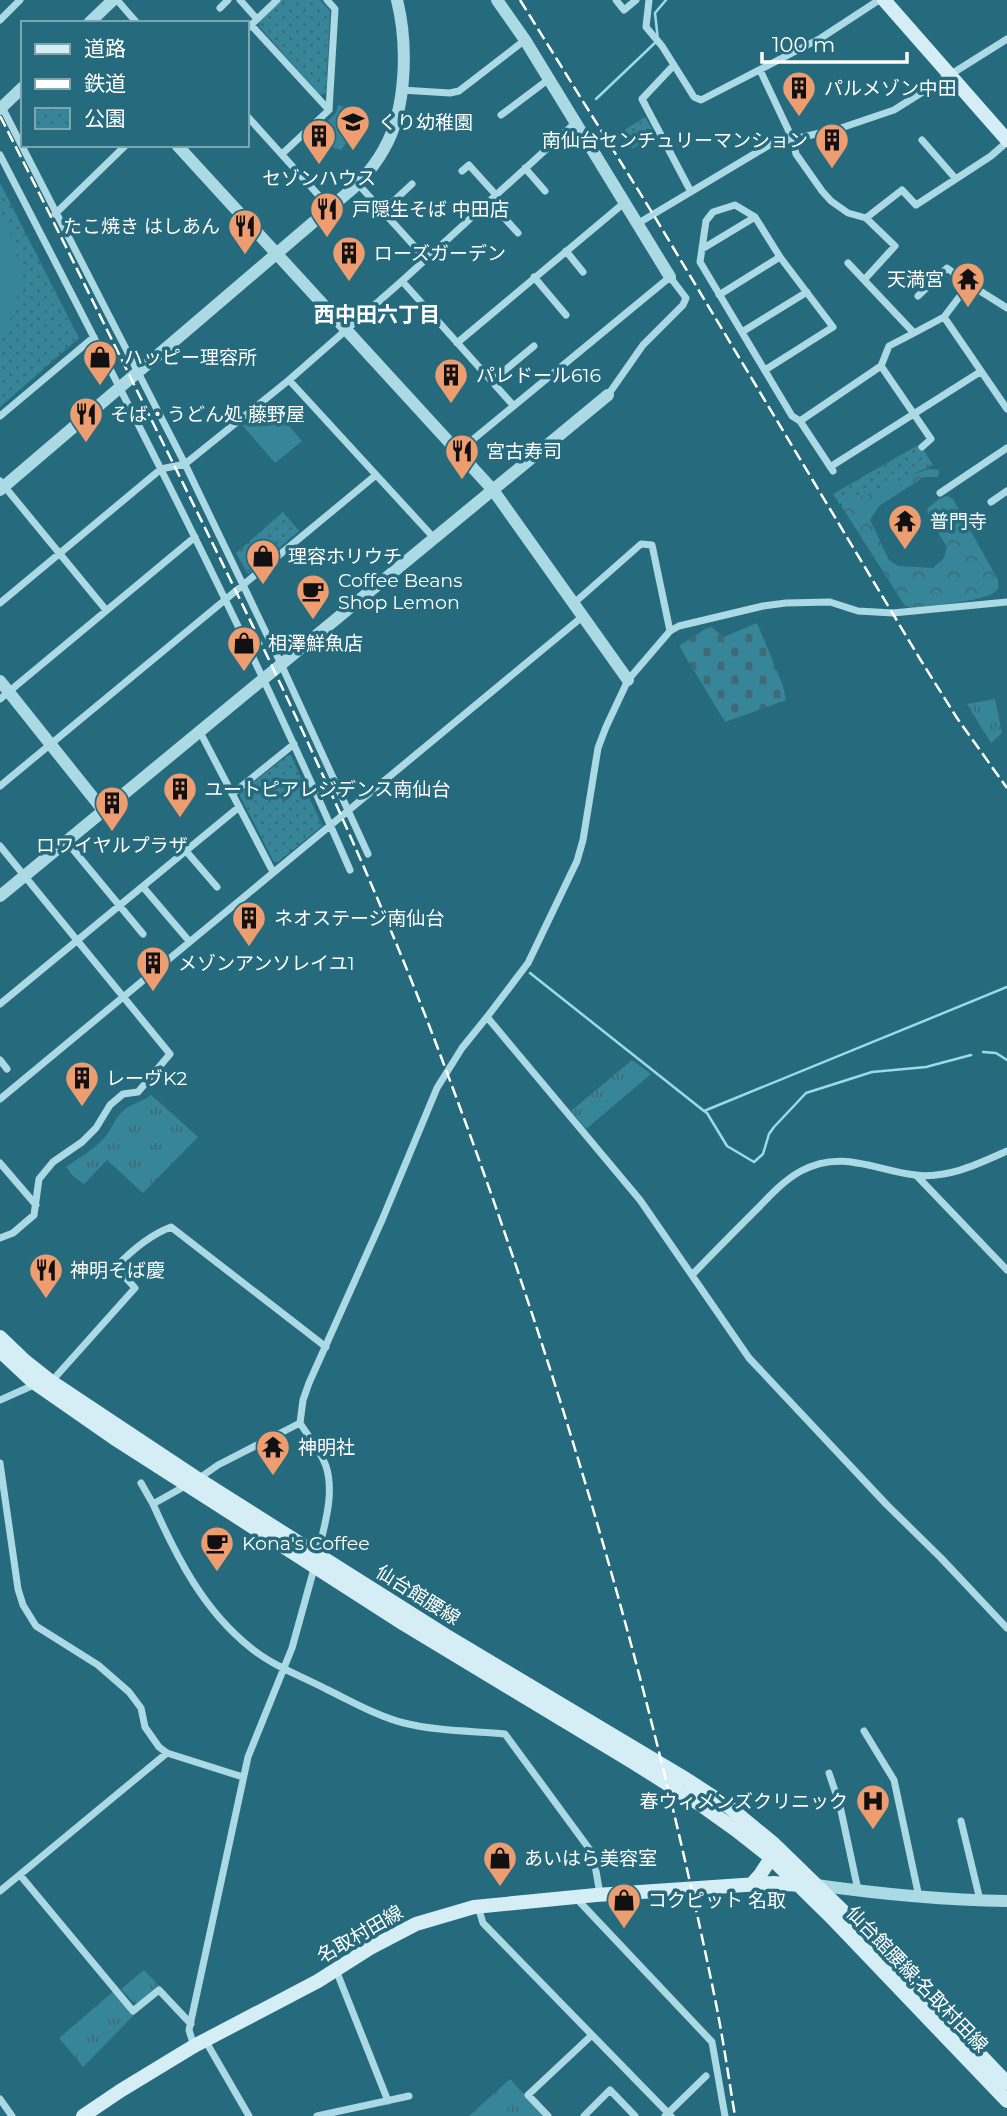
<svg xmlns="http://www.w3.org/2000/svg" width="1007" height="2116" viewBox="0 0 1007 2116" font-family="Montserrat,'Noto Sans JP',sans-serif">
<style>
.grass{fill:url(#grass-tufts)}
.forest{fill:url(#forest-crowns)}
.cemetery{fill:url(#cemetery-stones)}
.park{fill:url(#park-dots)}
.garden{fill:#378599}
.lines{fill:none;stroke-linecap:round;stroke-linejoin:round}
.stream{stroke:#a0d9e6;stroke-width:2.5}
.minor{stroke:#abdae5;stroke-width:7}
.tertiary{stroke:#abdae5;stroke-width:12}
.secondary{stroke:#d5eef5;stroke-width:14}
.rail{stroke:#fff;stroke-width:2.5;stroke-dasharray:12 5;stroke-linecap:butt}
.labels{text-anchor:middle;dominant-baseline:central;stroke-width:7;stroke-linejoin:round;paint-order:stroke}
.poi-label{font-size:19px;fill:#fff;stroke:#266b7d;text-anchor:start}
.street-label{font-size:19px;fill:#fff;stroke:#266b7d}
.neighbourhood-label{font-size:21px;font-weight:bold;fill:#fff;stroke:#266b7d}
</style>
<defs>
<pattern id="grass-tufts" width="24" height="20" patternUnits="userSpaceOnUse" patternTransform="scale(1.75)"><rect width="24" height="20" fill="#378599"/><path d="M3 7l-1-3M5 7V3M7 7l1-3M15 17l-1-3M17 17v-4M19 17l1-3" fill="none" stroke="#406b76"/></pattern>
<pattern id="forest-crowns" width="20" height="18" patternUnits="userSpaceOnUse" patternTransform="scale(1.75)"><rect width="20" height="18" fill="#378599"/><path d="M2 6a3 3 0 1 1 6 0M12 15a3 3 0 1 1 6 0" fill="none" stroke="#406b76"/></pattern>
<pattern id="cemetery-stones" width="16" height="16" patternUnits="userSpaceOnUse" patternTransform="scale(1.75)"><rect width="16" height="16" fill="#378599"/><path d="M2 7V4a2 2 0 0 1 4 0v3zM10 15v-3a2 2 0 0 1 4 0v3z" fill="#406b76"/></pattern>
<pattern id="park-dots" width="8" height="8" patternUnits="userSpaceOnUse" patternTransform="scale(1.75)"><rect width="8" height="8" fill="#378599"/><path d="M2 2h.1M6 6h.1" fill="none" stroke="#406b76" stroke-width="1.8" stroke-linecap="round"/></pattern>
</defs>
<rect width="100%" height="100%" fill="#266b7d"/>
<path class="grass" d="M995,699L1002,733L991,743L967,704Z
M632,1060L651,1074L586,1129L571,1111Z
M151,1095L198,1137L143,1193L107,1160L84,1184L73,1176L66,1167C80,1157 95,1149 106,1136C112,1128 115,1119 122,1112C130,1103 142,1103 151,1095Z
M144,1970L162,1989L135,2004L121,1989Z
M114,1991L134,2015L83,2067L59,2038Z
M510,2079L544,2116H469Z"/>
<path class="forest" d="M929,469L939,470L938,477H924L879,506L870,520L889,560L898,566L933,568L944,558L947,547L929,518L927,509L940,498L947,496L953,499L998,580C998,585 1000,587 996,591C988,601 928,606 912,608L905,606L842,507V499Z"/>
<path class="cemetery" d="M757,623L783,686L786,700L725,722L679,646L710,626L724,637Z"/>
<path class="park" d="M281,0H320L330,11L326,93L320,95L259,26L260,21Z
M645,117L655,134L632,149L623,131Z
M0,183L79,338L0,407Z
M920,444L933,465L882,489L839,504L833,494Z
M283,512L299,531L248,574L236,553Z
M288,755H291L322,826L278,862H274L240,796V793Z"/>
<path class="garden" d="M338,105L359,112L357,129L341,150L320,144L314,135L336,113Z
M0,215C25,253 26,300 0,338Z
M270,403L302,441L275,463L243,426Z"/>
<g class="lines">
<path class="stream" d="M596,99L658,40L655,13L666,0
M530,973L704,1111L1007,987
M983,1052L996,1053L1007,1060
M704,1111L707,1113L727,1146L754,1162L763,1154L769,1134L774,1127L806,1093L872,1072L926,1067L971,1055"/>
<path class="minor" d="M117,0L137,23
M240,0L257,19
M616,0L624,10L636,0
M649,0L646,27L662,46L694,97L701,100L821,38L879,0
M220,8L228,0
M0,20L20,0
M251,25L329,110
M247,29L277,0
M674,65L642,99L691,192
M760,70L793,140L796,154L822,191L831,201L848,213L866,218L895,246L864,280L914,333L944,317L969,284L1007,308
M401,90L450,93L459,91L525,40
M2,107L185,464L281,664L368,854
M501,115L549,79
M247,116L330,208
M922,140L955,178
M282,154L329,110L335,9L327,0
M0,155C122,391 244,626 350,870
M525,168L545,191
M462,171L469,165L496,195
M358,184L426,259
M489,201L518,233
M383,211L412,184
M55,214L126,145
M866,218L902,190L916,205L991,156L1007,142
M637,224L771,144L838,129L894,110L1007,39
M702,249L755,217
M566,251L583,272
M848,263L864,280
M534,277L566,315
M402,281L513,405
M719,295L780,257
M918,296L947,268L969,284
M944,317L1007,409
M742,332L807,292
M457,343L624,203
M881,366L931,439L922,447
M765,370L833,327L780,257L755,217L735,205L713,212L706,221L700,262L792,416L800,421
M289,380L434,538
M492,381L534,346
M0,416L94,337
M459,451L670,277L686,298L683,305L643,345L608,395
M830,467L980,372
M833,471L800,421L881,366L889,346L914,333
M0,481L106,610
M940,493L1007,448
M991,502L1007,491
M0,603L161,469L185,464L289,380L402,281L575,123
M573,604L641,544L652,545L670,631
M0,699L195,537
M200,732L273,872
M0,786L376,475
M232,794L294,744
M66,841L143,934
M0,846L170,1054L138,1092L123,1094L110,1105L96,1128L82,1142L53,1162L39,1179L34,1215L13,1233L0,1238
M186,851L217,887
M143,887L189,941
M0,1004L239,807
M487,1017L640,1200L749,1358L887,1505L941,1558L1007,1628
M0,1060L7,1069
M0,1099L582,617
M0,1163L36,1205
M916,1175L1007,1270
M693,1274C714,1252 735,1231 757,1209C770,1196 784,1180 801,1171C842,1149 874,1170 915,1175C948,1179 978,1164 1007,1151
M51,1382L135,1288L116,1267C132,1250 150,1235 171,1227L326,1347
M0,1400L36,1384
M0,1463L18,1589L23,1605L36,1626L98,1665L129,1692L141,1708L145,1727L159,1747L167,1753L243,1777
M198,1479L218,1465L300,1423
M141,1483L153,1504
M187,1485L153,1504C177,1558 204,1611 251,1648C273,1666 301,1676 326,1689C351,1701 377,1716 404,1723C436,1731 472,1731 505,1734L593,1854L600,1894
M318,1554C324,1526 335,1494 326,1466C320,1450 308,1436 300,1423L303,1400L309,1383L382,1220L437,1088L462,1048L487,1017L528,963L577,861L583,840L598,748L606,727L628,680L670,631L679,626L763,606L786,603L830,602L858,611L893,613L1007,602
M864,1731L894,1780L919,1897
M829,1773L840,1806L858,1890
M961,1821L980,1900
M20,1875L133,2011L159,1990L191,2024
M0,1891L167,1753
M575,1897L712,2042L725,2116
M478,1907L483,1923L592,2035L528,2095L548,2116
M336,1970L388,2101
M592,2035L671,2116
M205,2040L249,2116
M194,2046L189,2030L248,1757L292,1648L315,1565
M0,2099L12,2116
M317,2116L409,2096
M584,2116L610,2090L635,2116
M665,2116L706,2076"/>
<path class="tertiary" d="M497,0L525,40L670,277
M89,23L113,0
M0,109L23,87
M177,145L493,490L628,680
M0,490L358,184C368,173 377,162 384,149C407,109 408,44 397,0
M0,681L103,810
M0,896L608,395
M816,1885C880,1894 943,1900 1007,1901"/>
<path class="secondary" d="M884,0L1007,140
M0,1337L25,1361L49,1380L198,1479L445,1635L686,1779L729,1807L774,1844L845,1913L1007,2083
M0,1351L32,1381L114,1438L404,1624L631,1761L701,1805L736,1830L769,1856L831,1917L1007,2101
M751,1885L760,1875L771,1858
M83,2116L120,2091L194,2046L318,1981L370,1948L416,1924L474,1907L596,1895L773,1883L800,1885"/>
<path class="rail" d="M520,0L653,214L920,659L957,718L1007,788
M0,116C59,231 115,347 173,463C263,645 353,830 427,1020C548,1334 645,1659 713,1989C722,2031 728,2074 735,2116"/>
</g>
<defs>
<g id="building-pin" transform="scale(1.75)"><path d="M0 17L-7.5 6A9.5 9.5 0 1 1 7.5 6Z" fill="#ee9d71" stroke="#266b7d"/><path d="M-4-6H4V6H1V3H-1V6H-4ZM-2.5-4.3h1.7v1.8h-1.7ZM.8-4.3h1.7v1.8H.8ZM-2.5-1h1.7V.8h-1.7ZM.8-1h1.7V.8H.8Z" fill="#111"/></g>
<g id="school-pin" transform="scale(1.75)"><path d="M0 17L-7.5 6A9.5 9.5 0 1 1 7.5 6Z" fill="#ee9d71" stroke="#266b7d"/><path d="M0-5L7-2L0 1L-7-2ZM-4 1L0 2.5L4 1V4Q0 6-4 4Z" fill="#111"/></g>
<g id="restaurant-pin" transform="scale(1.75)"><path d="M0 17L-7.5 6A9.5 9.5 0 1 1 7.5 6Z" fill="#ee9d71" stroke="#266b7d"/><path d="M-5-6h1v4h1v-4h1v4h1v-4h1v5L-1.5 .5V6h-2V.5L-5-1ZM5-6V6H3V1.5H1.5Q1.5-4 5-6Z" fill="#111"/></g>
<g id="temple-pin" transform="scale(1.75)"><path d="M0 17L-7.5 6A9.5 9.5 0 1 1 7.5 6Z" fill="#ee9d71" stroke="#266b7d"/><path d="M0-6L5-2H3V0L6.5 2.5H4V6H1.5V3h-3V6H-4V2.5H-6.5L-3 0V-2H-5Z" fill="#111"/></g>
<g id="shop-pin" transform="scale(1.75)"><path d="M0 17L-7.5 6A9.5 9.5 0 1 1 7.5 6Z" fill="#ee9d71" stroke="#266b7d"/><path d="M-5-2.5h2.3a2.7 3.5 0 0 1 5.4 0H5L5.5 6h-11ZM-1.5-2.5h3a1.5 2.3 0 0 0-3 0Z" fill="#111"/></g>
<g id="cafe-pin" transform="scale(1.75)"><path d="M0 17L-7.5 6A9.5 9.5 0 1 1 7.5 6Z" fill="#ee9d71" stroke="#266b7d"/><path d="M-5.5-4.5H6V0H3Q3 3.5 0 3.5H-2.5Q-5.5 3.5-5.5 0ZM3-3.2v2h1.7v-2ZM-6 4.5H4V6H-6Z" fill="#111"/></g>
<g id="hospital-pin" transform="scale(1.75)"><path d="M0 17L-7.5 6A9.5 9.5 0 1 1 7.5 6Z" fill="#ee9d71" stroke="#266b7d"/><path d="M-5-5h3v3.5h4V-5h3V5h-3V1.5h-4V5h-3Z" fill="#111"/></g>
</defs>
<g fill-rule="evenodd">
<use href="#building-pin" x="799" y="88"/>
<use href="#school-pin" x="353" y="122"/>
<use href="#building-pin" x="319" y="136"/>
<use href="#building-pin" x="832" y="140"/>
<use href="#restaurant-pin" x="327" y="209"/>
<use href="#restaurant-pin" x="245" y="226"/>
<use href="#building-pin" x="349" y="253"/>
<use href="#temple-pin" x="968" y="279"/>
<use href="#shop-pin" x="100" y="357"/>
<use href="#building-pin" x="451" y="375"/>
<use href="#restaurant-pin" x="86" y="414"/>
<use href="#restaurant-pin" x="462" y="451"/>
<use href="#temple-pin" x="905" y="521"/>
<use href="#shop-pin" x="263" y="556"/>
<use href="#cafe-pin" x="313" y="591"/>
<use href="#shop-pin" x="244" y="643"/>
<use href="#building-pin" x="180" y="789"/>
<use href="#building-pin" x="112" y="803"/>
<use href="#building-pin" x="249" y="918"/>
<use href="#building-pin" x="153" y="963"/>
<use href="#building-pin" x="82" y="1078"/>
<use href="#restaurant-pin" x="46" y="1270"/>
<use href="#temple-pin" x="273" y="1447"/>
<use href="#cafe-pin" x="217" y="1543"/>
<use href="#hospital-pin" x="873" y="1801"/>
<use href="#shop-pin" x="500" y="1858"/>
<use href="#shop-pin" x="624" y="1900"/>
</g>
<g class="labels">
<g class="poi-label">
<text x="824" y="88">パルメゾン中田</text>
<text x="378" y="122">くり幼稚園</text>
<text x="808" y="140" text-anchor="end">南仙台センチュリーマンション</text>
<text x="319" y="178" text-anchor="middle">セゾンハウス</text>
<text x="352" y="209">戸隠生そば 中田店</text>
<text x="220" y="226" text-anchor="end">たこ焼き はしあん</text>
<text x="374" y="253">ローズガーデン</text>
<text x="944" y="279" text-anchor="end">天満宮</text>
<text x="124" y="357">ハッピー理容所</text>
<text x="476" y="375">パレドール616</text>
<text x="110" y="414">そば・うどん処 藤野屋</text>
<text x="486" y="451">宮古寿司</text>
<text x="930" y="521">普門寺</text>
<text x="288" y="556">理容ホリウチ</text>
<text x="338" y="580">Coffee Beans<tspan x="338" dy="22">Shop Lemon</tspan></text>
<text x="268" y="643">相澤鮮魚店</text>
<text x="204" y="789">ユートピアレジデンス南仙台</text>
<text x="112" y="845" text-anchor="middle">ロワイヤルプラザ</text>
<text x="274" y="918">ネオステージ南仙台</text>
<text x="178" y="963">メゾンアンソレイユ1</text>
<text x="106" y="1078">レーヴK2</text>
<text x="70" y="1270">神明そば慶</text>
<text x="298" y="1447">神明社</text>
<text x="242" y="1543">Kona's Coffee</text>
<text x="848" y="1801" text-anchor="end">春ウィメンズクリニック</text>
<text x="524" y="1858">あいはら美容室</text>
<text x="648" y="1900">コクピット 名取</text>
</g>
<g class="street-label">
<text transform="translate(418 1595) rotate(32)">仙台館腰線</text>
<text transform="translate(360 1934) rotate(-30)">名取村田線</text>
<text transform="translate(917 1979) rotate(46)">仙台館腰線;名取村田線</text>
</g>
<g class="neighbourhood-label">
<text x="377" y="314">西中田六丁目</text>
</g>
</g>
<rect x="21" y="21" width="228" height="126" fill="#266b7d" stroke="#7da6b1" stroke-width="2"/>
<rect x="35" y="44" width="35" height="10" fill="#d5eef5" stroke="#7da6b1" stroke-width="2"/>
<text x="84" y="56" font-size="21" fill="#ffffff">道路</text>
<rect x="35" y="79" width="35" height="10" fill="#ffffff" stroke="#7da6b1" stroke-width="2"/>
<text x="84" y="91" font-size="21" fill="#ffffff">鉄道</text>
<rect x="35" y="108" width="35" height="21" fill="url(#park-dots)" stroke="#7da6b1" stroke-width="2"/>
<text x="84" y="126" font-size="21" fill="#ffffff">公園</text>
<path d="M762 52v10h145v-10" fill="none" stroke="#ffffff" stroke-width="3.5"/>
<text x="772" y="52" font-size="21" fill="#ffffff" stroke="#266b7d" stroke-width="5" paint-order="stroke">100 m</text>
</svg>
